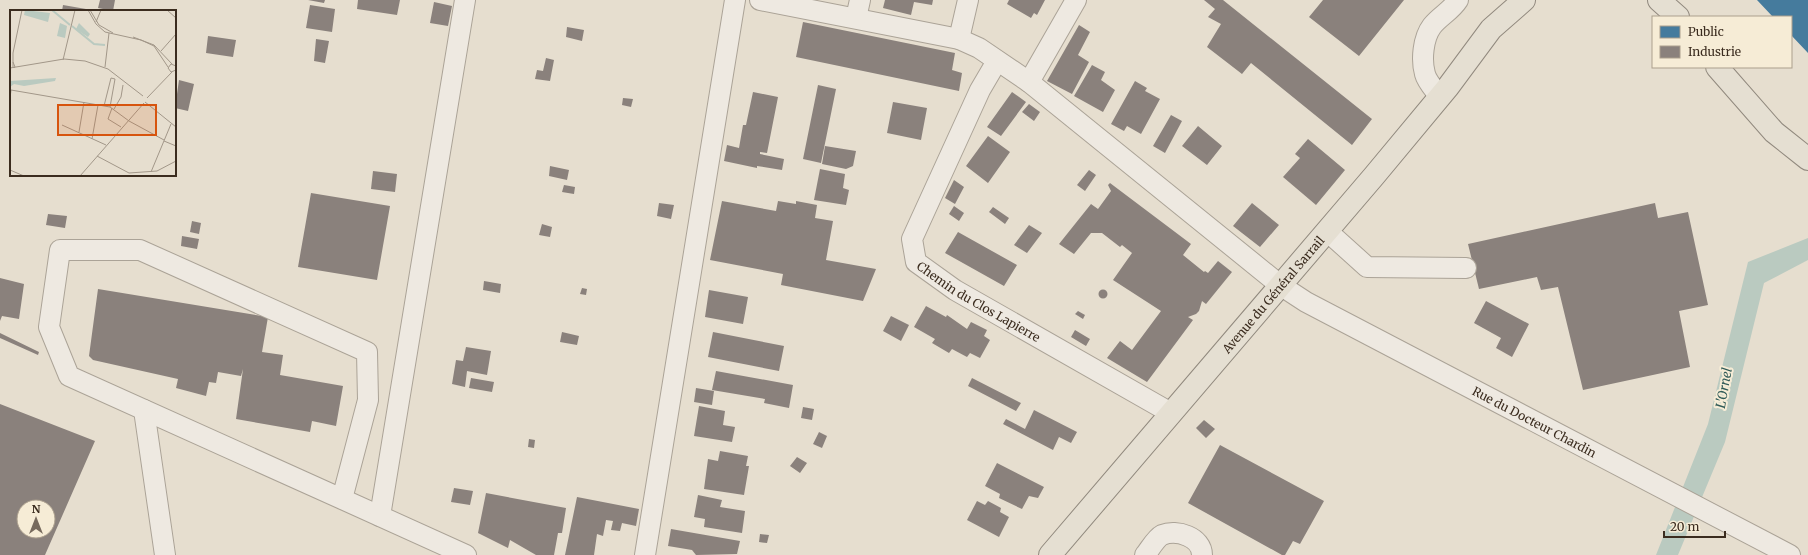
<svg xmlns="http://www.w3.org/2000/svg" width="1808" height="555" viewBox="0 0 1808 555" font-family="Merriweather,serif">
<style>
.water{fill:#bacac0}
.public{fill:#457b9d}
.industry{fill:#8a817c;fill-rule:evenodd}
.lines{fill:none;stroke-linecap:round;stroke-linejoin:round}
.minor-casing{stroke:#aba397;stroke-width:22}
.major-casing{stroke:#91897e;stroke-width:24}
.minor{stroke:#eee9e1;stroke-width:20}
.major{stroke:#e5dfd2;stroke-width:22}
.labels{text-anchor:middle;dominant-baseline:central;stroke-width:4;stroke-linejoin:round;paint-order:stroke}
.street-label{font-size:12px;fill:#3b2c1f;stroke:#f6ecd6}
.water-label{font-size:13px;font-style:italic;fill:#2f5a57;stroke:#f6ecd6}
.inset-river{fill:none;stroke:#bacac0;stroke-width:2}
.inset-road{fill:none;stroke:#a29789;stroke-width:1}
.view{fill:#d7540e;fill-opacity:0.15;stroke:#d7540e;stroke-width:2}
.inset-edge{fill:none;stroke:#3b2c1f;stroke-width:2}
</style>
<rect width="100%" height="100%" fill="#e6decf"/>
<path class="water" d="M1808,238V260L1764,283L1725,442L1678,555H1656L1708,424L1748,262Z"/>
<path class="public" d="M1757,0H1808V53L1791,35V17H1773Z"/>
<path class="industry" d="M100,0H115L113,11L98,8Z
M308,0H325L324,3Z
M358,0H400L397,15L357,9Z
M885,0H933L932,5L914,2L911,15L883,8Z
M1009,0H1045L1037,15L1034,13L1031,18L1007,4Z
M1204,0H1223L1372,119L1352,145L1251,63L1242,74L1207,47L1221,24L1208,17L1215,9Z
M1323,0H1404L1359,56L1309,17Z
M434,2L452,6L448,26L430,23Z
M63,5L86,9V11H62Z
M310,5L335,9L332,32L306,28Z
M803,22L955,53L952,70L962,73L959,91L796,57Z
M1079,25L1090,32L1078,55L1089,62L1072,94L1047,81Z
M567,27L584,30L582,41L566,37Z
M208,36L236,40L233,57L206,53Z
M316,39L329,41L325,63L314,61Z
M546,58L554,60L550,81L535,79L537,70L543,71Z
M1092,65L1105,72L1101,80L1115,90L1103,112L1074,96Z
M179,80L194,84L188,111L175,108Z
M1135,81L1147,88L1145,91L1160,99L1141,134L1127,126L1124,131L1111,124Z
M818,85L836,89L821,163L803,159Z
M753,92L778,97L767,153L760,152V154L784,159L782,170L757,166V168L724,161L727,145L739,148L743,125H746Z
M1012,92L1026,102L1001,136L987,127Z
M623,98L633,99L631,107L622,105Z
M893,102L927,108L921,140L887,133Z
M1029,104L1040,112L1034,121L1022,112Z
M1171,115L1182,121L1165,153L1153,146Z
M1198,126L1222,146L1207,165L1182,146Z
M988,136L1010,152L988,183L966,166Z
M1308,139L1345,170L1316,205L1283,177L1300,158L1295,154Z
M825,146L856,151L853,166L846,169L822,164Z
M550,166L569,170L567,180L549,176Z
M820,169L845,174L843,188L849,190L846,205L814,200Z
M1089,170L1096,175L1085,191L1077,185Z
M373,171L397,174L395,192L371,189Z
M954,180L964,187L955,204L945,198Z
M1110,183L1191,244L1183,255L1204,272L1205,271L1208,273L1218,261L1232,272L1206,304L1202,301L1199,311L1196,314L1188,317L1193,320L1147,382L1107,358L1120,341L1132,350L1161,311L1113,280L1132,253L1122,245L1120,247L1102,233H1091L1074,254L1059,244L1091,204L1098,209L1111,191L1108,185Z
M564,185L575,187L574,194L562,192Z
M311,193L390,206L377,280L298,267Z
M722,201L776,211L778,201L796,204V201L817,205L815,218L833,221L826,260L876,269L863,301L781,285L783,274L710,260Z
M659,203L674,205L671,219L657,216Z
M1252,203L1279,225L1260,247L1233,226Z
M1655,203L1658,218L1688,212L1708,305L1679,311L1690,367L1583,390L1558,287L1541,290L1537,277L1479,289L1468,244Z
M954,206L964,213L959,221L949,214Z
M993,207L1009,218L1005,224L989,212Z
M48,214L67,216L65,228L46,225Z
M192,221L201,223L199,234L190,232Z
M542,224L552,227L550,237L539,235Z
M1029,225L1042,233L1027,253L1014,245Z
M958,232L1017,265L1004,286L945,253Z
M182,236L199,239L197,249L181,246Z
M0,278L24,284L19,319L2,316L0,321Z
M484,281L501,284L500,293L483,290Z
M582,288L587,289L586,295L580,294Z
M98,289L268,317L262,352L283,355L280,375L343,386L336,426L312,421L310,432L236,419L243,369L241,376L218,372L216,383L209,382L206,396L176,388L178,379L93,360L89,356Z
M1098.5 294a4.5 4.5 0 1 1 9 0a4.5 4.5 0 1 1-9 0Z
M709,290L748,297L743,324L705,317Z
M1486,301L1529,324L1512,357L1496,348L1501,338L1474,323Z
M926,306L946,317L947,315L967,329L971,322L987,330L984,336L990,340L980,358L970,353L967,357L952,349L949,353L932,343L935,339L914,327Z
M1078,311L1085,315L1083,319L1075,314Z
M891,316L909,325L901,341L883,331Z
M1075,330L1090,339L1086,346L1071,337Z
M562,332L579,336L577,345L560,342Z
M713,332L784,346L779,371L708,357Z
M0,333L39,352L38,355L0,338Z
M466,347L491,351L487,375L467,371L465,387L452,384L456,360L463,361Z
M716,371L793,385L789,408L764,403L765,399L712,390Z
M471,378L494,382L492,392L469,388Z
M972,378L1021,403L1016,411L968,386Z
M696,388L714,391L712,405L694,402Z
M0,404L95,441L45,555H0ZM24,507H48V531H24Z
M699,406L725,411L723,425L735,427L732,442L694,436Z
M803,407L814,409L812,420L801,418Z
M1034,410L1077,432L1071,443L1059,437L1053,450L1003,424L1006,419L1025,429Z
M1204,420L1215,429L1206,438L1196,428Z
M819,432L827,436L822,448L813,444Z
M529,439L535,440L534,448L528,447Z
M1220,445L1324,501L1300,544L1293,541L1285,555H1282L1188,503Z
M720,451L748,456L746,466H749L744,495L704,489L708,459L718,461Z
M797,457L807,463L800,473L790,466Z
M997,463L1044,487L1038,498L1029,496L1022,509L999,498L1000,494L985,486Z
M454,488L473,491L470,505L451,502Z
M486,493L566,508L562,533H558L554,555H536L510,540L508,548L478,533Z
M698,495L722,500L720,507L745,511L742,533L704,527L705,519L694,517Z
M577,497L639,509L636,526L622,523L620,531L611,530L613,521L606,520L603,536L597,534L594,555H565Z
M977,501L985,505L988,501L1001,508L1000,512L1009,517L999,537L967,520Z
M671,529L740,541L737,554L696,555L692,550L668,546Z
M760,534L769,535L767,543L759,542Z"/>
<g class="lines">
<g class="minor-casing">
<g id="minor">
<path id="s1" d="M760,0L959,39L979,48L1029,82L1280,285L1306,302L1790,555"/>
<path d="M856,18L860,0"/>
<path d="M959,39L968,0"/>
<path id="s2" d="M997,61L980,90L912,239L916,262L955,290L1171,413"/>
<path d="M1029,82L1076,0"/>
<path d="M1440,97C1435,90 1427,82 1425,74C1421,60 1423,38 1432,26C1440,16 1451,11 1458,0"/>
<path d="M1327,231L1367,267L1466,268"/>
<path d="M144,410L165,555"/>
<path d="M342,499L368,400L367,352L140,250H60L49,327L69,376L342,499L466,555"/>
<path d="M380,516L465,0"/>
<path d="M645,555L735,0"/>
<path d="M1145,555C1150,549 1156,538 1162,535C1177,529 1202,537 1202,555"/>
</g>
</g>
<g class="major-casing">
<g id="major">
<path d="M1659,0L1678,17"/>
<path d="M1717,67L1774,132L1808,159"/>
<path id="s3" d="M1050,555L1374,176L1448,87L1491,29L1524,0"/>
</g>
</g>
<use href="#minor" class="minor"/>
<use href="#major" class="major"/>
</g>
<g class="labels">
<g class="street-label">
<text stroke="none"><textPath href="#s3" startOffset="343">Avenue du Général Sarrail</textPath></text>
<text stroke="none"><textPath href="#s2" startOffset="295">Chemin du Clos Lapierre</textPath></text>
<text stroke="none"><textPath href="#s1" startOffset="897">Rue du Docteur Chardin</textPath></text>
</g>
<g class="water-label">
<text transform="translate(1724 388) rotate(-80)">L'Ornel</text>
</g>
</g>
<g transform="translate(10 10)">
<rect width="166" height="166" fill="#e6decf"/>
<path d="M15,0L40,3L38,12L14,5ZM50,13L57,16L55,28L47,26ZM69,13L80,24L78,27L66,19ZM46,68L45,71L14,76L4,74L0,77V71Z" fill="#bacac0"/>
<path class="inset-river" d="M42,0L60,15M62,16L84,34L95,35"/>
<path class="inset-road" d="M78,0L86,14L95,22L131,30L144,36L158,57M80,0L89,15L103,23M157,0L166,8M86,12L91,0M123,27L144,35L162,54M151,41L166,24M53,50L65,0M3,52V43L12,0M3,52L5,57L4,58L3,57ZM166,56L161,54L158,58L161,62L166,60M95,57L99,23M0,58L54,49L75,51L98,59L133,86M0,88L1,80L100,97L119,111L154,130M137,88L162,62M135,92L166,117M94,96L101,68L105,69L100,97M102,98L98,109L111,117M104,99L111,87L113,75M52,115L96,135M69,122L74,92M82,129L88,95M154,131L166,136M87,146L119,163L147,161L166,151M0,160L14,166M141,162L161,114M70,166L134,93"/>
<path class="view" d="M48,95H146V125H48Z"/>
<rect width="166" height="166" class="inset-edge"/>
</g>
<rect x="1652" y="16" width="140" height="52" fill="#f6ecd6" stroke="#ab9f8d"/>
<rect x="1660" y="26" width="20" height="12" fill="#457b9d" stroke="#ab9f8d"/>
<text x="1688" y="36" font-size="12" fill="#3b2c1f">Public</text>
<rect x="1660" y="46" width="20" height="12" fill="#8a817c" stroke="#ab9f8d"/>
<text x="1688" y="56" font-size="12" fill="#3b2c1f">Industrie</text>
<g transform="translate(36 519)"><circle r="19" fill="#f6ecd6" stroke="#ab9f8d"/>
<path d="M0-3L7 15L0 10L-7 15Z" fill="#776a5d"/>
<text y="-6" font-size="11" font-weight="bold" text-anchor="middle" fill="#3b2c1f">N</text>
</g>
<path d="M1664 531v6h61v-6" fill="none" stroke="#3b2c1f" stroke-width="2"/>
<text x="1670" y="531" font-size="12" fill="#3b2c1f" stroke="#f6ecd6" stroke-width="3" paint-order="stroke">20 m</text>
</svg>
